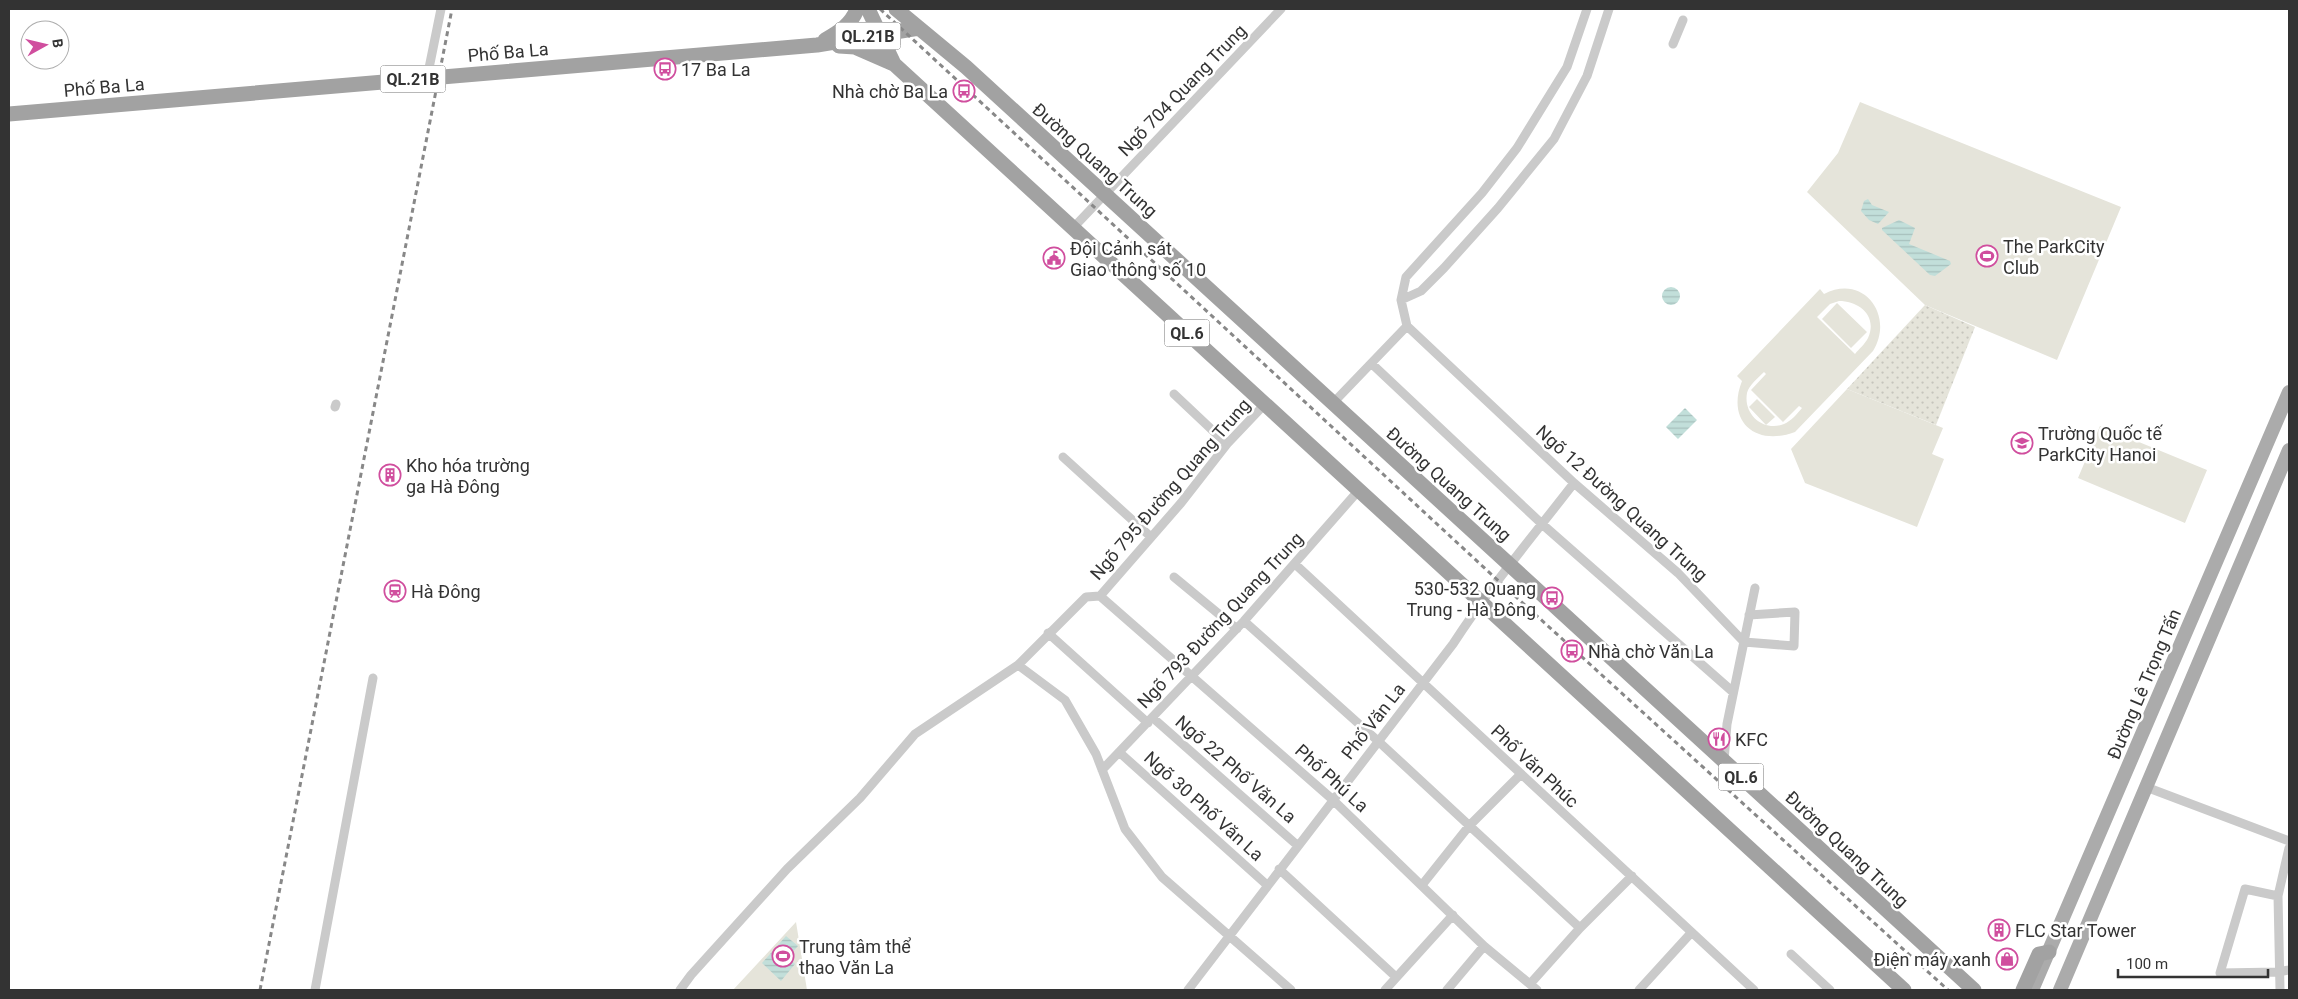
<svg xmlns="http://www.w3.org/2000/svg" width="2298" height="999" viewBox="0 0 2298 999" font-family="Roboto,sans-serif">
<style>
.grass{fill:url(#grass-dots)}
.garden{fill:#e5e4da;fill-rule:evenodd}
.water{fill:url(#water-rules)}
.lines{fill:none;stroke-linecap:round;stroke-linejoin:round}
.minor{stroke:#cacaca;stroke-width:9}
.primary{stroke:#ababab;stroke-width:14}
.trunk{stroke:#a2a2a2;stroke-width:15}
.rail{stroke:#888;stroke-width:3;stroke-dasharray:5 4;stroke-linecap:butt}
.labels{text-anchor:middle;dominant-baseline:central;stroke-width:5;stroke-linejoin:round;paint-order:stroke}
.shield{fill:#fff;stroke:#707070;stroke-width:1}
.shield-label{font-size:16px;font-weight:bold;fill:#333}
.street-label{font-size:18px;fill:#333;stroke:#fff}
.poi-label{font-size:18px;fill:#333;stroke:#fff;text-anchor:start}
</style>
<defs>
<pattern id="grass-dots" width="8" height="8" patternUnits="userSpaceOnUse" patternTransform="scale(1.25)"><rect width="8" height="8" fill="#e5e4da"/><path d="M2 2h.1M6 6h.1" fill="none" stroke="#c5c4bc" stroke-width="1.8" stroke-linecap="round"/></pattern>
<pattern id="water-rules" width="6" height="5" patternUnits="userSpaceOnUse" patternTransform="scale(1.25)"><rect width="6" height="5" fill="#c2dfda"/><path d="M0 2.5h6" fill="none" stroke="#a7c0bc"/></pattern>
</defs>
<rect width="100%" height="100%" fill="#fff"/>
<path class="grass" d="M1925,305L1975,327L1936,425L1847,389Z"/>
<path class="garden" d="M1860,102L2121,207L2057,360L1925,305L1807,192L1838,153Z
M1820,289L1824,294C1863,273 1895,315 1873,351L1795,432C1755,447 1726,421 1742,381L1737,376ZM1839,301C1859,301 1878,316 1868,338C1865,344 1859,349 1855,354L1817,317L1830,304ZM1764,372L1766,374L1751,390L1783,422L1799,406L1802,408C1797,414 1791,421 1784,424C1764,432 1743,415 1747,393C1749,385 1758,378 1764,372Z
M1837,303L1867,332L1851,348L1822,319Z
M1847,389L1943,428L1932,454L1944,459L1917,527L1805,483L1791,449Z
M1757,399L1775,417L1766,425L1749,407Z
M2100,426L2207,470L2185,523L2078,478Z
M796,922L807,990H733Z"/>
<path class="water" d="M1868,199L1872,205L1889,212L1878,224L1869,220L1861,211L1864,201Z
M1899,220L1915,228L1909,244L1950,261L1951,264L1935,276L1930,275L1882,230V228Z
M1662 296a9 9 0 1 1 18 0a9 9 0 1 1-18 0Z
M1685,408L1697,420L1678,439L1666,427Z
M786,936L798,946L788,957L795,964L781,981L762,963Z"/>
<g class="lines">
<path class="minor" d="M1587,9L1567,67L1517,148L1482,193L1406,277L1401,300L1407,326L1574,483L1678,573L1744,642
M1673,44L1683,20
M427,78L441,9
M1073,228L1281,9
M1401,300L1421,291L1444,268L1498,208L1554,139L1587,76L1609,9
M1372,364L1542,524L1733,692
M1174,394L1227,444
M1333,403L1407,326
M335,407L336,404
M1063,457L1151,537
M1295,564L1754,990
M1174,577L1237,629
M1100,596L1332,799L1484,946L1537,990
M1100,596L1181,503L1227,444L1265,404
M1244,621L1378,741L1580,928
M1048,633L1148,723
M1744,642L1794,646L1795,612L1749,615
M1018,665L1065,700L1096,754L1125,829L1162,877L1291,990
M1153,718L1297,845
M1119,752L1267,885
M1724,761L1727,724L1755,588
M1102,770L1244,621L1359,490
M2146,787L2289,841
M1279,869L1396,977
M1422,885L1469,826L1520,775
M2278,896L2245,889L2220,973L2278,972L2289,970
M1791,954L1830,990
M1530,984L1580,928L1632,876
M315,990L373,678
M680,990L691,975L787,869L860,798L915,734L1018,665L1086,597L1100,596
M1188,990L1453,644C1490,587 1533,536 1574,483
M1385,990L1453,915
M1447,990L1484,946
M1639,990L1691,933
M2280,990L2278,896L2289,848"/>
<path class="primary" d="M2032,990L2289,392
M2060,990L2289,450"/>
<path class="trunk" d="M868,9L894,64L1904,990
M896,9L966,67L1974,990
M825,40C839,32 851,25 857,9
M839,46L855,47L894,64
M9,114L817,45L919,28
M2023,990L2039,954L2049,952"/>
<path class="rail" d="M880,9L1504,586L1948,990
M260,990L452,9"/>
</g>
<defs>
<g id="bus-ring" transform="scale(1.125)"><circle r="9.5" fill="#fff" stroke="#d04e9e" stroke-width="1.5"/><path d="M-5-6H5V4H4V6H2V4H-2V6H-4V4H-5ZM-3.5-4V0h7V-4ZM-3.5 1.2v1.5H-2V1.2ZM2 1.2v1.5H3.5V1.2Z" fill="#d04e9e"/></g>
<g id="stadium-ring" transform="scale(1.125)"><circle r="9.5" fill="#fff" stroke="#d04e9e" stroke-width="1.5"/><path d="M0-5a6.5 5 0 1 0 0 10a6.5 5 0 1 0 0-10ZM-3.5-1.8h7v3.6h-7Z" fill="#d04e9e"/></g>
<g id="civic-ring" transform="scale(1.125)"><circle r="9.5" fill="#fff" stroke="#d04e9e" stroke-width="1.5"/><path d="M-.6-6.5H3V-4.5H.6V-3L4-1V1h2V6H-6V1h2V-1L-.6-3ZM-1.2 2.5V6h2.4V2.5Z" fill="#d04e9e"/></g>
<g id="school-ring" transform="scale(1.125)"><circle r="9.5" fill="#fff" stroke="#d04e9e" stroke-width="1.5"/><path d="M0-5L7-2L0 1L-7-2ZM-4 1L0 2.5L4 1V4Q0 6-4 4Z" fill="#d04e9e"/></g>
<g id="building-ring" transform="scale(1.125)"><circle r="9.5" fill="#fff" stroke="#d04e9e" stroke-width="1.5"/><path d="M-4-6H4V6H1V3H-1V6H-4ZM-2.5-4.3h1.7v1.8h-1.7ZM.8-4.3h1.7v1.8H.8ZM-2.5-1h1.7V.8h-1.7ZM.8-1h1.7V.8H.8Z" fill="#d04e9e"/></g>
<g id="station-ring" transform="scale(1.125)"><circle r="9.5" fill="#fff" stroke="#d04e9e" stroke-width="1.5"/><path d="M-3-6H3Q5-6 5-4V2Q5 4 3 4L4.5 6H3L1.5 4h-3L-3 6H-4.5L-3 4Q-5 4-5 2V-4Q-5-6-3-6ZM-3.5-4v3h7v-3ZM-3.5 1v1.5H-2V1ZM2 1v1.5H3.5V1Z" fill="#d04e9e"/></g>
<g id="restaurant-ring" transform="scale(1.125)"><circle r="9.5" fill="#fff" stroke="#d04e9e" stroke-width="1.5"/><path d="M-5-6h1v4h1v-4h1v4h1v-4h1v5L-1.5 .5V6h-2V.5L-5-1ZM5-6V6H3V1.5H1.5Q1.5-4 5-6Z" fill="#d04e9e"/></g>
<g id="shop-ring" transform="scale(1.125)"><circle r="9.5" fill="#fff" stroke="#d04e9e" stroke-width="1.5"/><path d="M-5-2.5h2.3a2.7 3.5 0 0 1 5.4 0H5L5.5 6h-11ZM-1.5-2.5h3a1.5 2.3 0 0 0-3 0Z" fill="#d04e9e"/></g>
</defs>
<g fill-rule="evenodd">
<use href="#bus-ring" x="665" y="69"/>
<use href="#bus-ring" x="964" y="91"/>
<use href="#stadium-ring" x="1987" y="256"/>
<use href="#civic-ring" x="1054" y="258"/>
<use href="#school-ring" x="2022" y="443"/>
<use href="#building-ring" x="390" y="475"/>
<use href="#station-ring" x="395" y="591"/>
<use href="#bus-ring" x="1552" y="598"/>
<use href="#bus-ring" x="1572" y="651"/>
<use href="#restaurant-ring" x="1719" y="739"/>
<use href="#building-ring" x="1999" y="930"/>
<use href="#stadium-ring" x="783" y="956"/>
<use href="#shop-ring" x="2007" y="959"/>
</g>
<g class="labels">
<g class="shield">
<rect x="835.5" y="22.5" width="65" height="27" rx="4"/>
<rect x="380.5" y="65.5" width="65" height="27" rx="4"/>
<rect x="1164.5" y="319.5" width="45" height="27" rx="4"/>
<rect x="1718.5" y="763.5" width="45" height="27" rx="4"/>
</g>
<g class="shield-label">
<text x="868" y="36">QL.21B</text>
<text x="413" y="79">QL.21B</text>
<text x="1187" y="333">QL.6</text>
<text x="1741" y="777">QL.6</text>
</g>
<g class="street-label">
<text transform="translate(508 52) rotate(-5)">Phố Ba La</text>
<text transform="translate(104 87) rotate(-5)">Phố Ba La</text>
<text transform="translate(1182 90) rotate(-46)">Ngõ 704 Quang Trung</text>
<text transform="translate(1095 160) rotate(42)">Đường Quang Trung</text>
<text transform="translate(1449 484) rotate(42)">Đường Quang Trung</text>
<text transform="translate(1170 489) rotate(-49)">Ngõ 795 Đường Quang Trung</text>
<text transform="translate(1622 503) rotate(42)">Ngõ 12 Đường Quang Trung</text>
<text transform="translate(1220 620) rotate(-47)">Ngõ 793 Đường Quang Trung</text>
<text transform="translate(2144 684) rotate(-67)">Đường Lê Trọng Tấn</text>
<text transform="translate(1373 721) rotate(-52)">Phố Văn La</text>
<text transform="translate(1535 766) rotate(43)">Phố Văn Phúc</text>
<text transform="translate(1236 769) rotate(41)">Ngõ 22 Phố Văn La</text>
<text transform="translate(1332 778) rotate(42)">Phố Phú La</text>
<text transform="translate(1204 806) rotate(42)">Ngõ 30 Phố Văn La</text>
<text transform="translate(1847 849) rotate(43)">Đường Quang Trung</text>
</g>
<g class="poi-label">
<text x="681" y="69">17 Ba La</text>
<text x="948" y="91" text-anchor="end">Nhà chờ Ba La</text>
<text x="2003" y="246">The ParkCity<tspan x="2003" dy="21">Club</tspan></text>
<text x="1070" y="248">Đội Cảnh sát<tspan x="1070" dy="21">Giao thông số 10</tspan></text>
<text x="2038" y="433">Trường Quốc tế<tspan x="2038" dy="21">ParkCity Hanoi</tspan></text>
<text x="406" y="465">Kho hóa trường<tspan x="406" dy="21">ga Hà Đông</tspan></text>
<text x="1536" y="588" text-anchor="end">530-532 Quang<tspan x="1536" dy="21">Trung - Hà Đông</tspan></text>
<text x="411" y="591">Hà Đông</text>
<text x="1588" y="651">Nhà chờ Văn La</text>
<text x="1735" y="739">KFC</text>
<text x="2015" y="930">FLC Star Tower</text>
<text x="799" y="946">Trung tâm thể<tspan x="799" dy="21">thao Văn La</tspan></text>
<text x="1991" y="959" text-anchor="end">Điện máy xanh</text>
</g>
</g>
<rect width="2298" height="999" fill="none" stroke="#333333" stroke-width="20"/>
<g transform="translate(45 45) rotate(82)"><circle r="24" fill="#ffffff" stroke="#adadad"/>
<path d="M0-4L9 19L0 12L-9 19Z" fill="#d04e9e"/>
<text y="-8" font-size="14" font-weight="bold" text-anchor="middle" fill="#333333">B</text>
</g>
<path d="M2118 969v8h150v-8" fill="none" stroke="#333333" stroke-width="2.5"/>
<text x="2126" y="969" font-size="15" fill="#333333" stroke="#ffffff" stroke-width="4" paint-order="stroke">100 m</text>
</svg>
